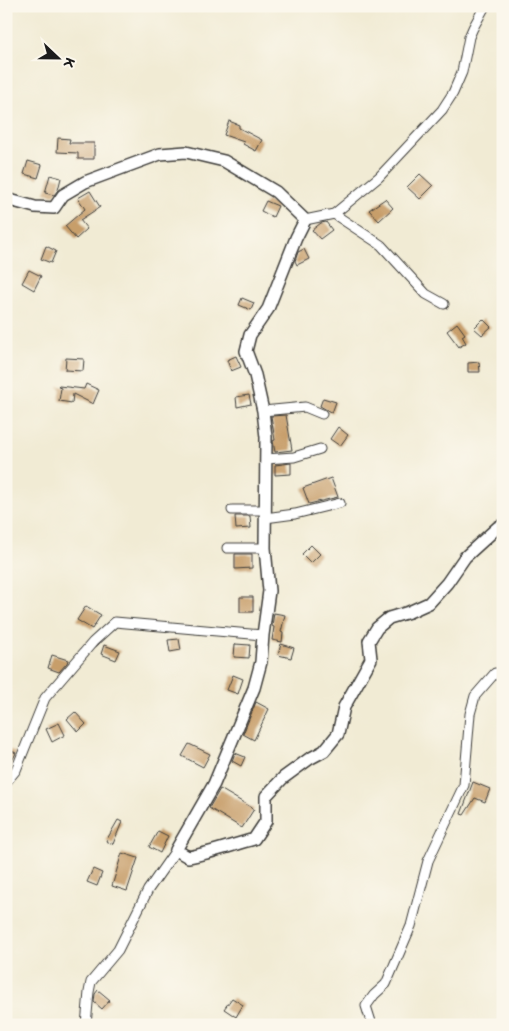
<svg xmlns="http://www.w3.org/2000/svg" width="509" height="1031" viewBox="0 0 509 1031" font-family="Itim,sans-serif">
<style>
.building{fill:#c79e6a}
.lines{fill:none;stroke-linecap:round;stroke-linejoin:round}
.minor-casing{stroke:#3c3b38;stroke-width:11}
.tertiary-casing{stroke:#3c3b38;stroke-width:14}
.minor{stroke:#fff;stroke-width:9}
.tertiary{stroke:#fff;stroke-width:11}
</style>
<rect width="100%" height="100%" fill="#fbf7ec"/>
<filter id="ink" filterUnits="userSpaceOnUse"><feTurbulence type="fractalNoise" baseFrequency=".02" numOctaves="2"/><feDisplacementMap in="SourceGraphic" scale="10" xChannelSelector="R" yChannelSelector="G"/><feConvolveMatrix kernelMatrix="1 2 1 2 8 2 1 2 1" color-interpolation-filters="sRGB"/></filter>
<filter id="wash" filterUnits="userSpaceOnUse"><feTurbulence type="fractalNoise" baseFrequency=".0096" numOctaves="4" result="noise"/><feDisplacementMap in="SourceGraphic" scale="20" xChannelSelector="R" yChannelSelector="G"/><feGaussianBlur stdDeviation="1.12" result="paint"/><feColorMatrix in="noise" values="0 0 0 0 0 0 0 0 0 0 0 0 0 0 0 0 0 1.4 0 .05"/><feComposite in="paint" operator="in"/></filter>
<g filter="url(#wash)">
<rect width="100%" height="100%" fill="#f1ebd4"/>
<g id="blocks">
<path class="building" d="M229,121L239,125V128L262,140L256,151L243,144L244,142L224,135Z
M58,138L70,139L69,143H94V159H78V153L57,152Z
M28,161L42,165L38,178L24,174Z
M420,174L433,186L420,199L407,187Z
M50,175L61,178L58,190L54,195L45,193Z
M90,191L100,207L80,220L87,229L76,239L65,226L85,209L78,198Z
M385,199L393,208L379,221L369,210Z
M266,201L278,206L273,217L261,211Z
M326,222L332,230L320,239L312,230L321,223Z
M46,246L56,251L51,263L41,259Z
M304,249L309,259L297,265L295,261L298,252Z
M29,270L41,276L34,290L22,283Z
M242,298L254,303L251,310L239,305Z
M483,319L491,327L482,335L474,328Z
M457,323L465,334L462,336L466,343L459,347L447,331Z
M236,356L241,367L231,371L227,360Z
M66,358L84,359L83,371L65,370Z
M479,362L480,372H468V363Z
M86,384L99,390L93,404L73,394L72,403L59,401L61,388L58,387L59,386L84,389Z
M249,395L251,404L237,407L236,397Z
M323,398L336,402L332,413L320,406Z
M286,415L292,450L275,452L273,441L275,440L271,416Z
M338,427L348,435L340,446L330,439Z
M291,463V474L275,475V465Z
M331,478L338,497L309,504L303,488Z
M235,516H250L251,528L236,529Z
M311,545L320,554L311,563L302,554Z
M235,554H252V568L235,569Z
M240,597H253V612H240Z
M86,606L101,615L92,629L77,620Z
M274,613L285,615L281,632L283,633L282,642L272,640L274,627L272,626Z
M179,639L181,650L170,652L168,640Z
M235,644L250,645L249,658L234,657Z
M281,644L294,648L291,658L278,655Z
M104,645L120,651L116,660L101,654Z
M52,655L68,660L67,663L59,672L48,668Z
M233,675L243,679L238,694L227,690Z
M256,702L269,709L254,740L243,734Z
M75,712L86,724L78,732L67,719Z
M59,723L65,735L52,742L46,729Z
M189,744L210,754L203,767L182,756Z
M6,748L16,753L6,772Z
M235,753L245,757L241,766L232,761Z
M473,782L490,789L485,802L475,798L464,815L461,814Z
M220,789L254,809L242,828L209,808Z
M118,820L122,822L113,844L106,841Z
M158,831L168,836L160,853L149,847Z
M122,853L138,858L127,891L112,886Z
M93,869L102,873L97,886L87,882Z
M98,990L110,1000L102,1009L94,1002L95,994Z
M232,998L243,1005L236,1017L224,1009Z"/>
</g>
</g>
<g filter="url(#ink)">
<use href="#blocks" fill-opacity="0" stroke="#3c3b38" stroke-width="1"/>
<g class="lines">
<g class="minor-casing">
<path id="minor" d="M334,214L381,245L426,294L444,304
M305,220L334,214L379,177L442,110L453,93L462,72L469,37L473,28L485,6
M263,411L305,407L322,414
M266,459L294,457L320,449
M232,510H265
M265,518L295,514L340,503
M227,548H265
M6,782L16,770L45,698L93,642L115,622L263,635
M86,1025L89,992L91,982L118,950L148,890L176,850
M372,1025L366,1006L374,995L386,984L411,926L428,861L464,785L470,714L475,696L495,673L503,674"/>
</g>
<g class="tertiary-casing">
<path id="tertiary" d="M6,199L35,207L54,208L63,195L85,182L160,154L186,152L224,161L276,192L305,220L296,238L268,309L250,335L246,351L255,375L263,411L266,437L265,548L269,591L263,635L261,662L254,688L214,784L176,850L188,857C211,853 232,845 254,839L266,821V796L283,778L309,759L324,751L338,734L344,707L371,659L369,641L377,628L389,618L409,612L429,603L447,583L465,557L498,527L503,525"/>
</g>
<use href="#minor" class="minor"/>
<use href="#tertiary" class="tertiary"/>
</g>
</g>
<rect width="509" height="1031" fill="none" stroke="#fbf7ec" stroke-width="25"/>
<g transform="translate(58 58) rotate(112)" stroke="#fbf7ec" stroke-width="4" paint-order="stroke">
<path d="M0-4L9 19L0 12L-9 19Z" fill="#1c1c1c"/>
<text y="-8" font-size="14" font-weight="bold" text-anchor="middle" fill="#1c1c1c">K</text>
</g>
</svg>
